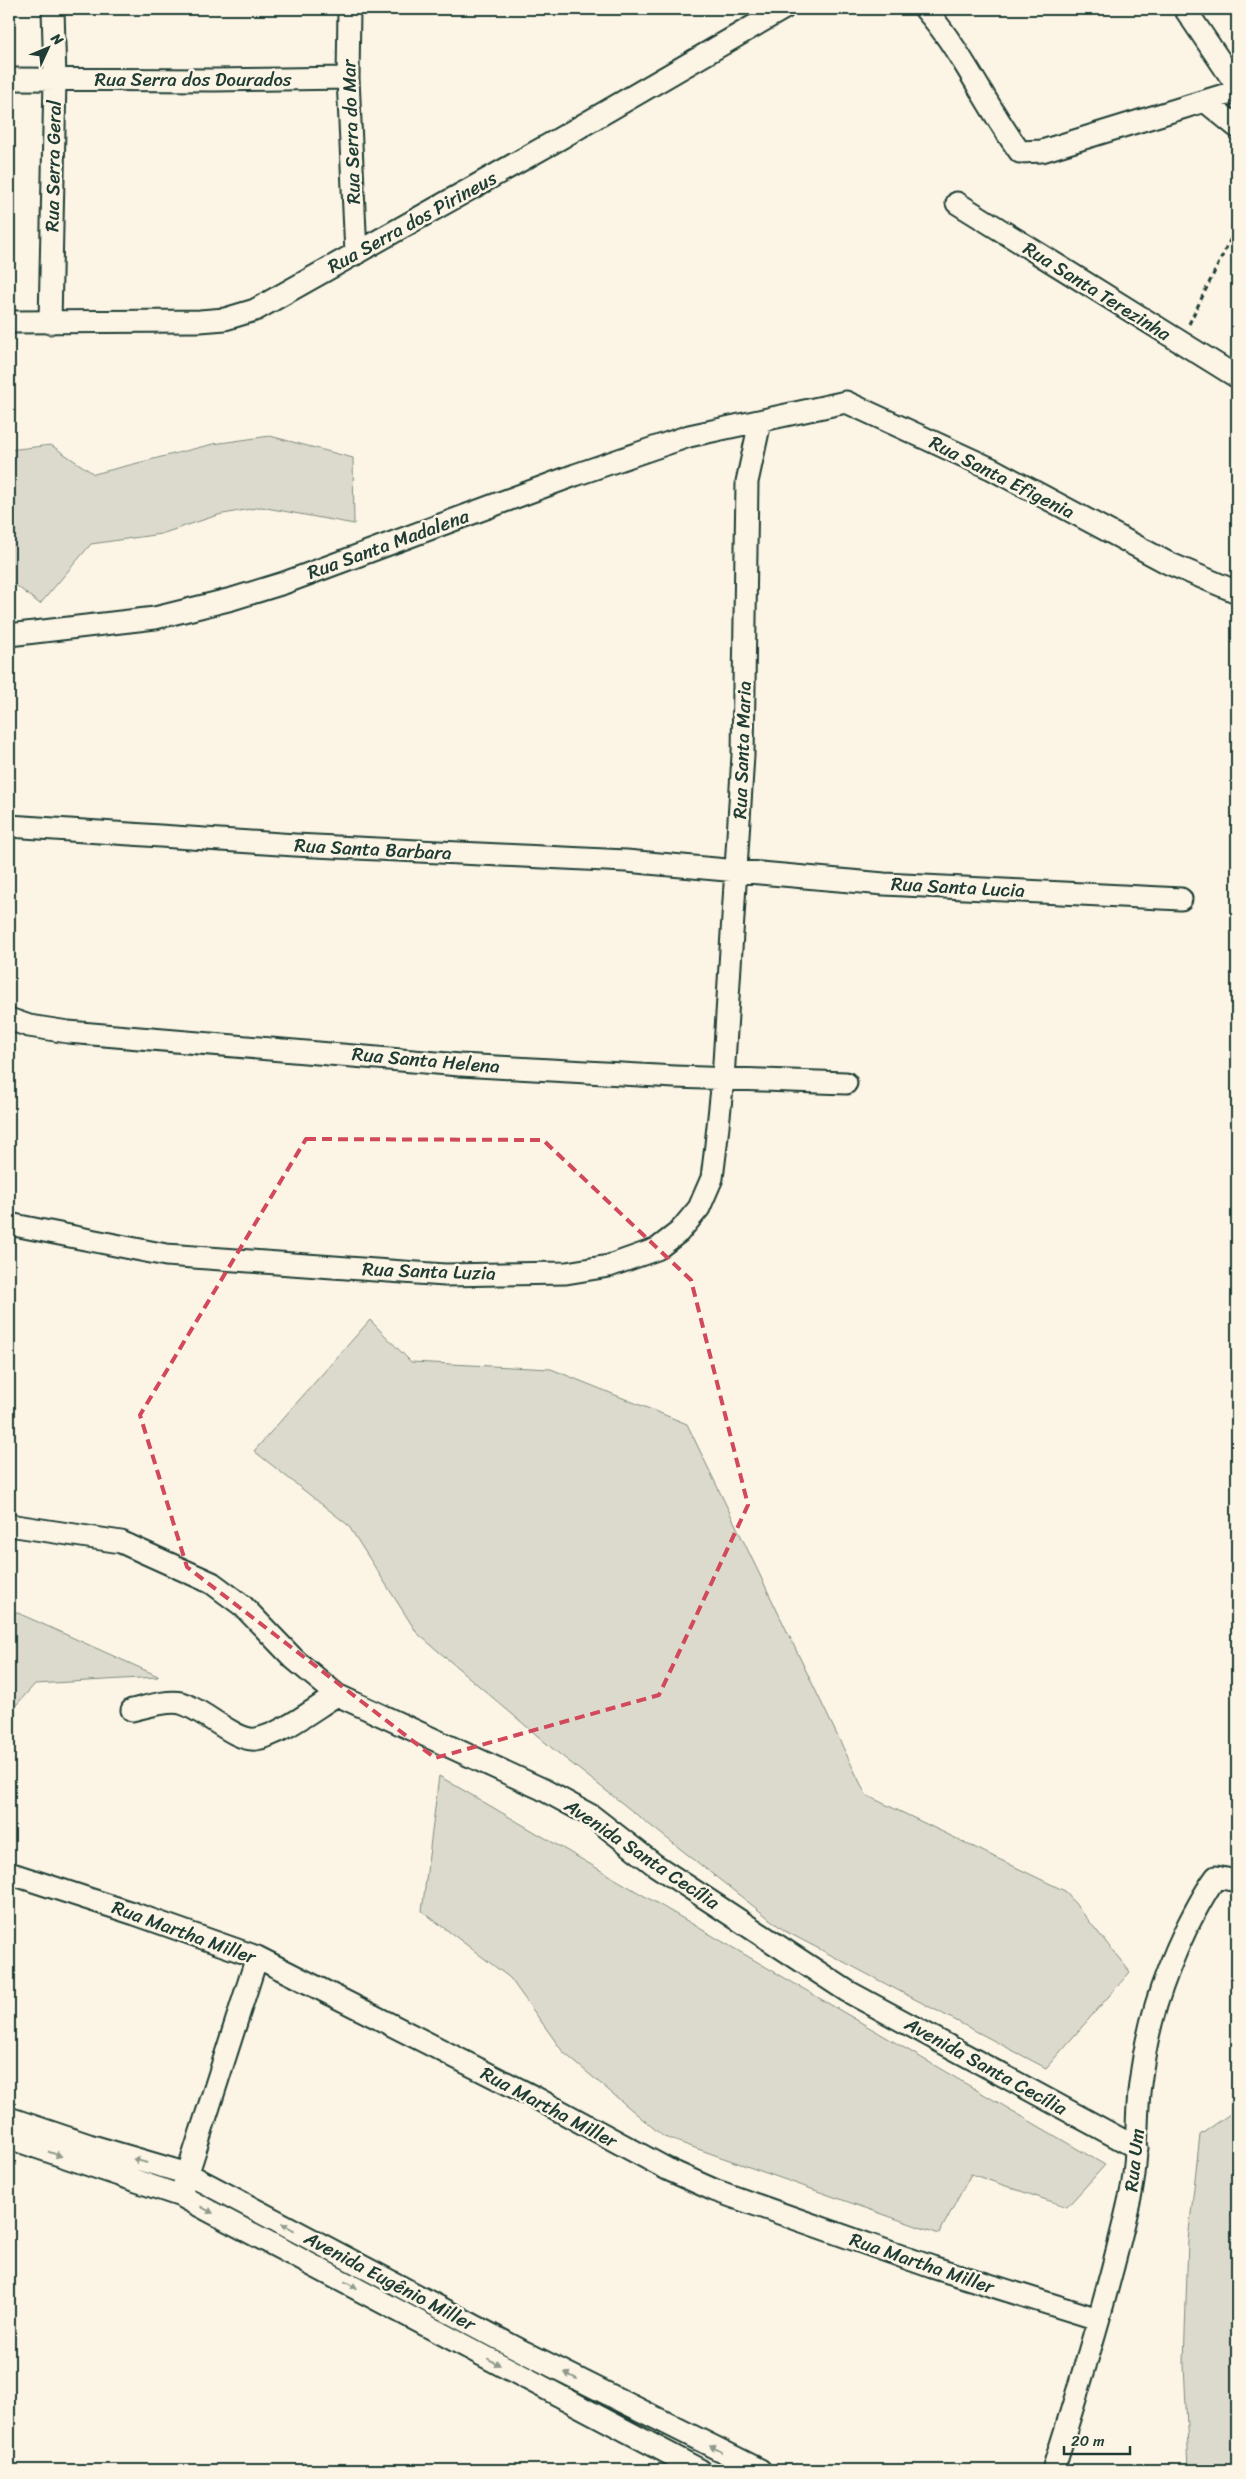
<svg xmlns="http://www.w3.org/2000/svg" width="1246" height="2479" viewBox="0 0 1246 2479" font-family="Sriracha,sans-serif">
<style>
.green{fill:#dcdacc;stroke:#7e8c80}
.lines{fill:none;stroke-linecap:round;stroke-linejoin:round}
.minor-casing{stroke:#1f3d34;stroke-width:25}
.path{stroke:#1f3d34;stroke-width:3;stroke-dasharray:5 4;stroke-linecap:butt}
.minor{stroke:#fcf5e5;stroke-width:21}
.oneway{fill:#8e998c}
.marked{fill:none;stroke:#d1495b;stroke-width:4;stroke-dasharray:10 6;stroke-linejoin:round}
.labels{text-anchor:middle;dominant-baseline:central;stroke-width:5;stroke-linejoin:round;paint-order:stroke}
.street-label{font-size:19px;fill:#1f3d34;stroke:#fcf5e5}
</style>
<rect width="100%" height="100%" fill="#fcf5e5"/>
<filter id="ink" filterUnits="userSpaceOnUse"><feTurbulence type="fractalNoise" baseFrequency=".02" numOctaves="2"/><feDisplacementMap in="SourceGraphic" scale="10" xChannelSelector="R" yChannelSelector="G"/><feConvolveMatrix kernelMatrix="1 2 1 2 8 2 1 2 1" color-interpolation-filters="sRGB"/></filter>
<g filter="url(#ink)">
<path class="green" d="M270,436L353,458L354,524L261,507L218,515L161,534L91,544L40,604L9,580V450L51,445L94,474L213,444Z
M370,1320L411,1362L551,1369L687,1424L866,1795L1065,1891L1130,1972L1046,2068L785,1931L553,1749L417,1633L348,1525L254,1451Z
M9,1609L158,1676V1677L35,1684L9,1713Z
M439,1776L1105,2165L1067,2207L971,2174L939,2234L664,2137L563,2052L510,1978L422,1911Z
M1237,2109V2470H1189L1184,2364L1188,2240L1200,2135Z"/>
<g class="lines">
<g class="minor-casing">
<path id="minor" d="M349,9L348,78L356,254
M925,9C963,52 986,106 1020,152L1042,151L1237,91
M1185,9L1237,86
M9,79L215,80L348,78
M1205,101L1237,127
M957,203L1237,377
M9,322L200,321L225,319L255,310L559,139L783,9
M50,323L55,79L53,9
M9,635L155,618L232,599L284,583L575,475L689,436L846,402L992,469L1168,563L1237,592
M9,826L295,845L626,861L884,884L1181,899
M9,1019L29,1026L68,1032L460,1065L675,1077L846,1083
M9,1224L166,1255L445,1275L566,1273L609,1266L657,1249L679,1232L699,1208L712,1178L715,1154L723,1079L743,755L747,482L760,422
M9,1525L121,1542L212,1583L243,1606L294,1659L337,1695L542,1789L592,1816L655,1865L847,1991L1137,2148
M132,1710C146,1707 167,1700 181,1703C203,1709 236,1742 256,1739C281,1735 315,1708 337,1695
M9,1873L135,1914L257,1957L536,2098L667,2169L714,2190L932,2267L1098,2319
M9,2118L89,2145L188,2174L524,2352L760,2470
M9,2138L181,2196L700,2470
M183,2188L257,1957
M1053,2470C1082,2379 1110,2287 1131,2193C1139,2157 1135,2120 1140,2084C1147,2026 1161,1982 1186,1929C1195,1911 1204,1893 1216,1877L1237,1881"/>
</g>
<path class="path" d="M1189,324L1234,232L1237,208"/>
<use href="#minor" class="minor"/>
</g>
<defs><path id="oneway-solid" d="M-6-.8H1V-3.2L6.5 0L1 3.2V.8H-6Z" transform="scale(1.25)"/></defs>
<g class="oneway">
<use href="#oneway-solid" transform="translate(55 2154) rotate(19)"/>
<use href="#oneway-solid" transform="translate(140 2161) rotate(-164)"/>
<use href="#oneway-solid" transform="translate(207 2210) rotate(28)"/>
<use href="#oneway-solid" transform="translate(288 2227) rotate(-152)"/>
<use href="#oneway-solid" transform="translate(351 2285) rotate(28)"/>
<use href="#oneway-solid" transform="translate(494 2362) rotate(28)"/>
<use href="#oneway-solid" transform="translate(571 2376) rotate(-153)"/>
<use href="#oneway-solid" transform="translate(716 2449) rotate(-154)"/>
</g>
</g>
<path class="marked" d="M306,1139L543,1140L691,1280L748,1505L659,1695L435,1758L187,1567L140,1415Z"/>
<g class="labels">
<g class="street-label">
<text x="193" y="79">Rua Serra dos Dourados</text>
<text transform="translate(351 132) rotate(-92)">Rua Serra do Mar</text>
<text transform="translate(53 166) rotate(-89)">Rua Serra Geral</text>
<text transform="translate(412 222) rotate(-29)">Rua Serra dos Pirineus</text>
<text transform="translate(1097 291) rotate(32)">Rua Santa Terezinha</text>
<text transform="translate(1002 477) rotate(27)">Rua Santa Efigenia</text>
<text transform="translate(388 544) rotate(-20)">Rua Santa Madalena</text>
<text transform="translate(742 750) rotate(-88)">Rua Santa Maria</text>
<text transform="translate(373 849) rotate(3)">Rua Santa Barbara</text>
<text transform="translate(958 887) rotate(3)">Rua Santa Lucia</text>
<text transform="translate(426 1060) rotate(5)">Rua Santa Helena</text>
<text transform="translate(429 1271) rotate(2)">Rua Santa Luzia</text>
<text transform="translate(642 1854) rotate(34)">Avenida Santa Cecília</text>
<text transform="translate(184 1932) rotate(20)">Rua Martha Miller</text>
<text transform="translate(986 2066) rotate(29)">Avenida Santa Cecília</text>
<text transform="translate(549 2107) rotate(28)">Rua Martha Miller</text>
<text transform="translate(1134 2160) rotate(-84)">Rua Um</text>
<text transform="translate(922 2263) rotate(19)">Rua Martha Miller</text>
<text transform="translate(390 2281) rotate(28)">Avenida Eugênio Miller</text>
</g>
</g>
<rect width="1246" height="2479" fill="none" stroke="#fcf5e5" stroke-width="30"/>
<rect x="15" y="15" width="1216" height="2449" fill="none" stroke="#1f3d34" stroke-width="2" filter="url(#ink)"/>
<g transform="translate(48 48) rotate(46)" stroke="#fcf5e5" stroke-width="4" paint-order="stroke">
<path d="M0-4L9 19L0 12L-9 19Z" fill="#1f3d34"/>
<text y="-8" font-size="14" font-weight="bold" text-anchor="middle" fill="#1f3d34">N</text>
</g>
<path d="M1064 2446v8h66v-8" fill="none" stroke="#1f3d34" stroke-width="2.5"/>
<text x="1071" y="2446" font-size="15" fill="#1f3d34" stroke="#fcf5e5" stroke-width="4" paint-order="stroke">20 m</text>
</svg>
